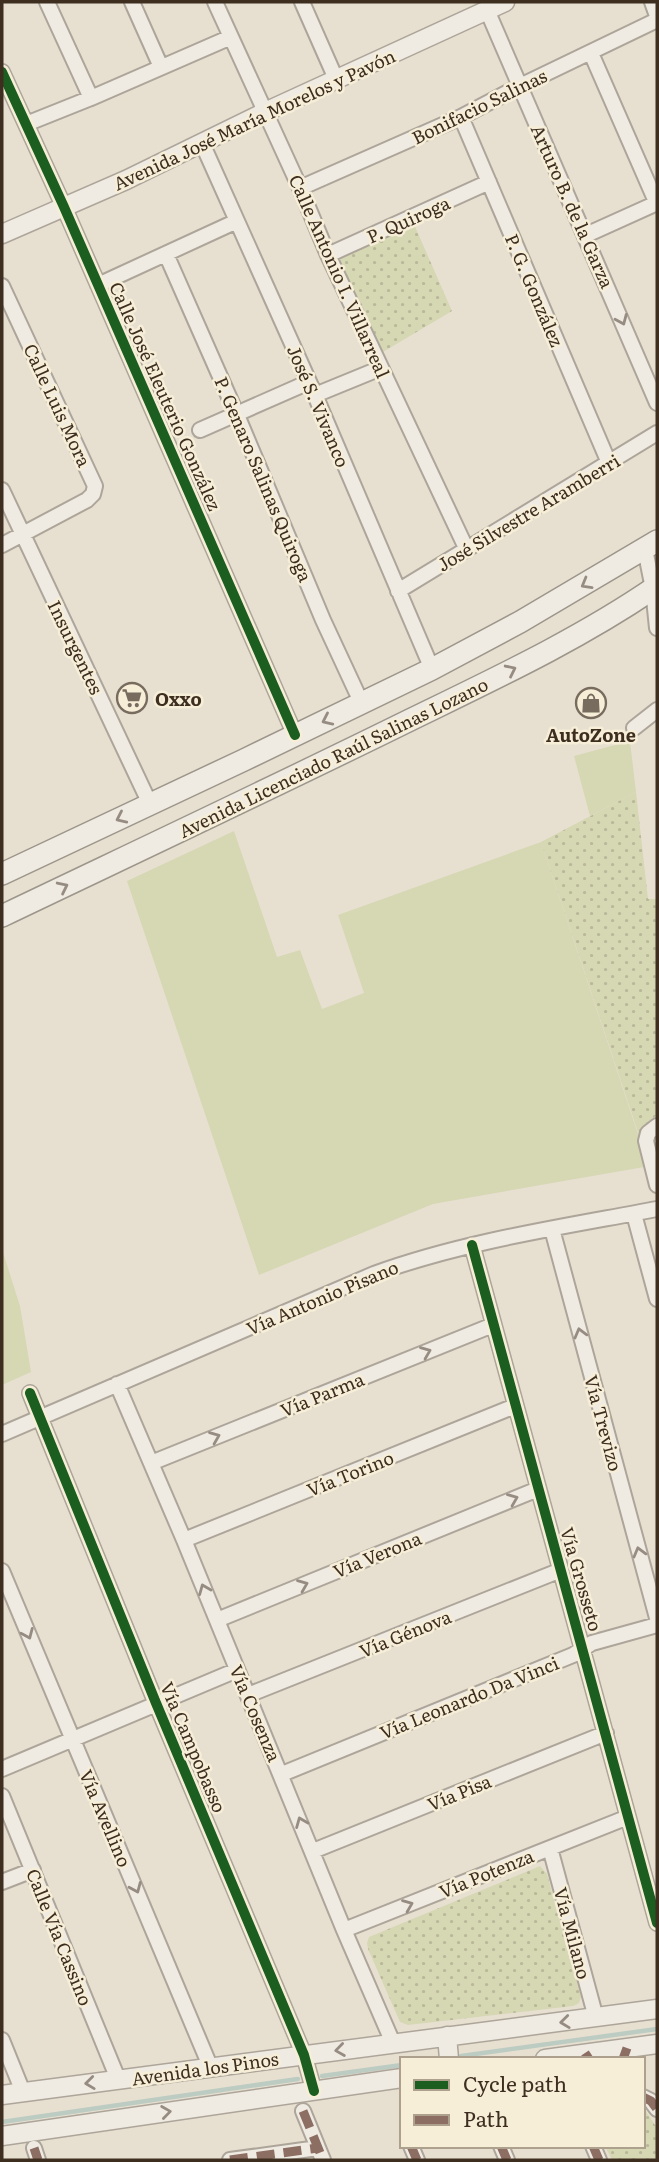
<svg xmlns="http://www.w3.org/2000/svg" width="659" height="2162" viewBox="0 0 659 2162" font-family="Literata,serif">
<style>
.grass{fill:#d6d7b3}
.park{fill:url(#park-dots)}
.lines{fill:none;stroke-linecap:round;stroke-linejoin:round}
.stream{stroke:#bcccc2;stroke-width:4.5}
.minor-casing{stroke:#ada599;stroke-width:18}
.tertiary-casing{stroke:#ada599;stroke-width:21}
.secondary-casing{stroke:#9c958a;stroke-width:24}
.minor{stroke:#efebe3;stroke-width:14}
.tertiary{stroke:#efebe3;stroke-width:18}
.secondary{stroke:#efebe3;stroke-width:21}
.quiet{stroke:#8d6e63;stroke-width:9;stroke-dasharray:18 9;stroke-linecap:butt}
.cycleway-casing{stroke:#f7eed8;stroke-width:15}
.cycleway{stroke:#1b5e20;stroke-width:10}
.oneway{stroke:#968c82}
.labels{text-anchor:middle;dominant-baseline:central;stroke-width:5;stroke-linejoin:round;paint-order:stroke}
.street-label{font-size:18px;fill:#3d2e20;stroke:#f7eed8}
.poi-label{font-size:18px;font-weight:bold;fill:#3d2e20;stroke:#f7eed8;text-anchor:start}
</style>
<defs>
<pattern id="park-dots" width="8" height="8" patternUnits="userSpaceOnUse" patternTransform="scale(1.75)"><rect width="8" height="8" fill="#d6d7b3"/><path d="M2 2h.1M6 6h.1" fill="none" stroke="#b9b99a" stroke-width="1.8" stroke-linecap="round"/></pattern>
</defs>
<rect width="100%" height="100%" fill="#e7e0d1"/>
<path class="grass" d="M630,741L636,792L590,816L574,756Z
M234,831L277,957L300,950L322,1009L364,993L338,915L541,842L639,1137L644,1167L433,1204L259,1275L127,881Z
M2,1249L20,1306L31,1372L2,1385Z"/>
<path class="park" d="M413,222L452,311L383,352L337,261Z
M636,792L648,899H657V1115L645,1125L640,1138L541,842Z
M540,1866L547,1874L581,1997L579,2003L573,2006L408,2025L400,2022L368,1949L367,1943L369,1937Z
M643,2107L657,2128V2159L612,2160L605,2146H643Z"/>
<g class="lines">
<path class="stream" d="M461,2056L657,2029
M322,2076L402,2065
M2,2122L298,2079"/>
<g class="minor-casing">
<path id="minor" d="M47,2L91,98
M132,2L161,67
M215,2L300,188L328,255L467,550
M302,2L336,79
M652,2L657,16
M487,10L657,403
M591,53L657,204
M2,72L64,207L295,735
M461,117L609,463
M26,124L91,98L231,37
M202,143L315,395L432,669
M300,188L461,117L520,86L657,20
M586,235L657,203
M166,254L237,415L323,620L362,704
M328,255L489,182
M98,285L237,221
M2,286L95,486L93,494L87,500L2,545
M315,395L381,368
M200,430L309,382
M2,490L150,804
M645,549L653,589L657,628
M398,591L657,433
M634,728L657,710
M657,1126L648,1133L646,1141L657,1185
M634,1214L657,1299
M552,1229L657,1618
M472,1245L657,1923
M117,1384L184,1540L344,1930L393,2043
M30,1393L156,1703L304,2055L314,2091
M2,1434L374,1274C465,1241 562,1227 657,1209
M151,1463L493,1325
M184,1540L515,1406
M2,1571L210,2066
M217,1620L538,1489
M248,1695L561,1570
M2,1769L237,1670
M282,1774L573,1655L592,1643L657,1625
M2,1796L118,2079
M550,1848L596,2018
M313,1851L606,1733
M2,1882L33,1870
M344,1930L628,1817
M2,2040L23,2092
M643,2097L651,2101L657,2109
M303,2111L323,2160
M411,2146L417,2160
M501,2146L507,2160
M593,2146L599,2160
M34,2148L38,2160
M230,2160L318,2148"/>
</g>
<g class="tertiary-casing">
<path id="tertiary" d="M2,234L126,180L265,112L505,2
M447,2036L449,2059
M545,2059L657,2044
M2,2095L657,2009
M2,2136L402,2078"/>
</g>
<g class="secondary-casing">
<path id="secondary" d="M2,874L244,760L432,669L520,622L657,541
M2,916C138,851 274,787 410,720C494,679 580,639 657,586"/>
</g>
<use href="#minor" class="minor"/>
<use href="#tertiary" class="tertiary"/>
<use href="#secondary" class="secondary"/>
<path class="quiet" d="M585,2053L589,2059
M623,2059L627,2048
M643,2097L651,2101L657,2109
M303,2111L323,2160
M411,2146L417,2160
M501,2146L507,2160
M593,2146L599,2160
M34,2148L38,2160
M230,2160L318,2148"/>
<g class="cycleway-casing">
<path id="cycleway" d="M2,72L64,207L295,735
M472,1245L657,1923
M30,1393L156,1703L304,2055L314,2091"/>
</g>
<use href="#cycleway" class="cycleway"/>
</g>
<defs><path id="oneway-chevron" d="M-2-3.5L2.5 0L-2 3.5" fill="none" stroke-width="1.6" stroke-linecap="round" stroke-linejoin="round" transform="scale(1.75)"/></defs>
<g class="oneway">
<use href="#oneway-chevron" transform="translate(622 320) rotate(67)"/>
<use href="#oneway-chevron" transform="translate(586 584) rotate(150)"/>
<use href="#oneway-chevron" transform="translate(511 670) rotate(-26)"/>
<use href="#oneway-chevron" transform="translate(327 720) rotate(155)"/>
<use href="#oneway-chevron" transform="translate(121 818) rotate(155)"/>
<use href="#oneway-chevron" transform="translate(63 887) rotate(-26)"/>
<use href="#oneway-chevron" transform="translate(580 1333) rotate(-105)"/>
<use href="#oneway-chevron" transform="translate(426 1352) rotate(-22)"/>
<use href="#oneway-chevron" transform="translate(215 1437) rotate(-22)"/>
<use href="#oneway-chevron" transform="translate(513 1499) rotate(-22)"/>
<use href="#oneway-chevron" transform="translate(639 1552) rotate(-105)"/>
<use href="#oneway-chevron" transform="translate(303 1585) rotate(-22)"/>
<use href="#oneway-chevron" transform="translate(204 1589) rotate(-112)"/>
<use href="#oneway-chevron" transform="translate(28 1634) rotate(67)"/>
<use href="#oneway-chevron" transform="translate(301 1822) rotate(-112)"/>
<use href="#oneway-chevron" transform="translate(136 1888) rotate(67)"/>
<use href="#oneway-chevron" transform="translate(408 1905) rotate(-22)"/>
<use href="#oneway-chevron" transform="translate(565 2022) rotate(173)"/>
<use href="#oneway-chevron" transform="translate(340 2050) rotate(172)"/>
<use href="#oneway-chevron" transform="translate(90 2083) rotate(173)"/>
<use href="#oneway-chevron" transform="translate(166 2112) rotate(-8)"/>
</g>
<defs>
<g id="supermarket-ring" transform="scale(1.575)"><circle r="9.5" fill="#f7eed8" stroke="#786c5e" stroke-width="1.5"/><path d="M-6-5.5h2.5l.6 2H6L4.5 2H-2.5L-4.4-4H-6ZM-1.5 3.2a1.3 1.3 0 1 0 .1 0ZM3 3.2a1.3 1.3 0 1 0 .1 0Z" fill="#786c5e"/></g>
<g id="shop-ring" transform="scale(1.575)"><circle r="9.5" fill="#f7eed8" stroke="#786c5e" stroke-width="1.5"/><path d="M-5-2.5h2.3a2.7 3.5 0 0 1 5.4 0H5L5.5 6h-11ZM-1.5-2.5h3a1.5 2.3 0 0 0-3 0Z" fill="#786c5e"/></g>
</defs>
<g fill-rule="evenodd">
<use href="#supermarket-ring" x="132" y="698"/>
<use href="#shop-ring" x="591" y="703"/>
</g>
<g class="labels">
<g class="street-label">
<text transform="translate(479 106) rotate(-26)">Bonifacio Salinas</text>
<text transform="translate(254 119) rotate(-25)">Avenida José María Morelos y Pavón</text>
<text transform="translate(573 206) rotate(66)">Arturo B. de la Garza</text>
<text transform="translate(408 219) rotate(-24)">P. Quiroga</text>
<text transform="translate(340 276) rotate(66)">Calle Antonio I. Villarreal</text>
<text transform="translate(535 290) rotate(67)">P. G. González</text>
<text transform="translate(166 396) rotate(66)">Calle José Eleuterio González</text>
<text transform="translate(58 405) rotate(65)">Calle Luis Mora</text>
<text transform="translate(319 406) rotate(67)">José S. Vivanco</text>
<text transform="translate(264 479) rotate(67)">P. Genaro Salinas Quiroga</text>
<text transform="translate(528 512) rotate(-31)">José Silvestre Aramberri</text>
<text transform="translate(76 647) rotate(64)">Insurgentes</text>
<text transform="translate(333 757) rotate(-26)">Avenida Licenciado Raúl Salinas Lozano</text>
<text transform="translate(322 1297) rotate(-23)">Vía Antonio Pisano</text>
<text transform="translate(322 1394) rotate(-22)">Vía Parma</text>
<text transform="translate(604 1423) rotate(75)">Vía Trevizo</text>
<text transform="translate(350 1473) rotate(-22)">Vía Torino</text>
<text transform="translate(377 1554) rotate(-22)">Vía Verona</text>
<text transform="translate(582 1579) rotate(74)">Vía Grosseto</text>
<text transform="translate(405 1633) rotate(-22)">Vía Génova</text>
<text transform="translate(469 1697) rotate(-22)">Vía Leonardo Da Vinci</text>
<text transform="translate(256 1713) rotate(67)">Vía Cosenza</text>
<text transform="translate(194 1747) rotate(67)">Vía Campobasso</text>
<text transform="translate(459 1792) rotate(-22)">Vía Pisa</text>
<text transform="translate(106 1818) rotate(67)">Vía Avellino</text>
<text transform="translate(486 1873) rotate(-22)">Vía Potenza</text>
<text transform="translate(573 1933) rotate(75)">Vía Milano</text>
<text transform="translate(60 1937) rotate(68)">Calle Vía Cassino</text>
<text transform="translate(205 2068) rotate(-8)">Avenida los Pinos</text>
</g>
<g class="poi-label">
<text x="155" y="698">Oxxo</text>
<text x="591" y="734" text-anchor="middle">AutoZone</text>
</g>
</g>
<rect width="659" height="2162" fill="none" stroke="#3d2e20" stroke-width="7"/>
<rect x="400" y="2057" width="245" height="91" fill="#f7eed8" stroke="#ada18e" stroke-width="2"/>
<rect x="414" y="2080" width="35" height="10" fill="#1b5e20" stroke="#ada18e" stroke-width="2"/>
<text x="463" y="2092" font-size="21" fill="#3d2e20">Cycle path</text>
<rect x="414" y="2115" width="35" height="10" fill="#8d6e63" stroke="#ada18e" stroke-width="2"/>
<text x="463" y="2127" font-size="21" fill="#3d2e20">Path</text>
</svg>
